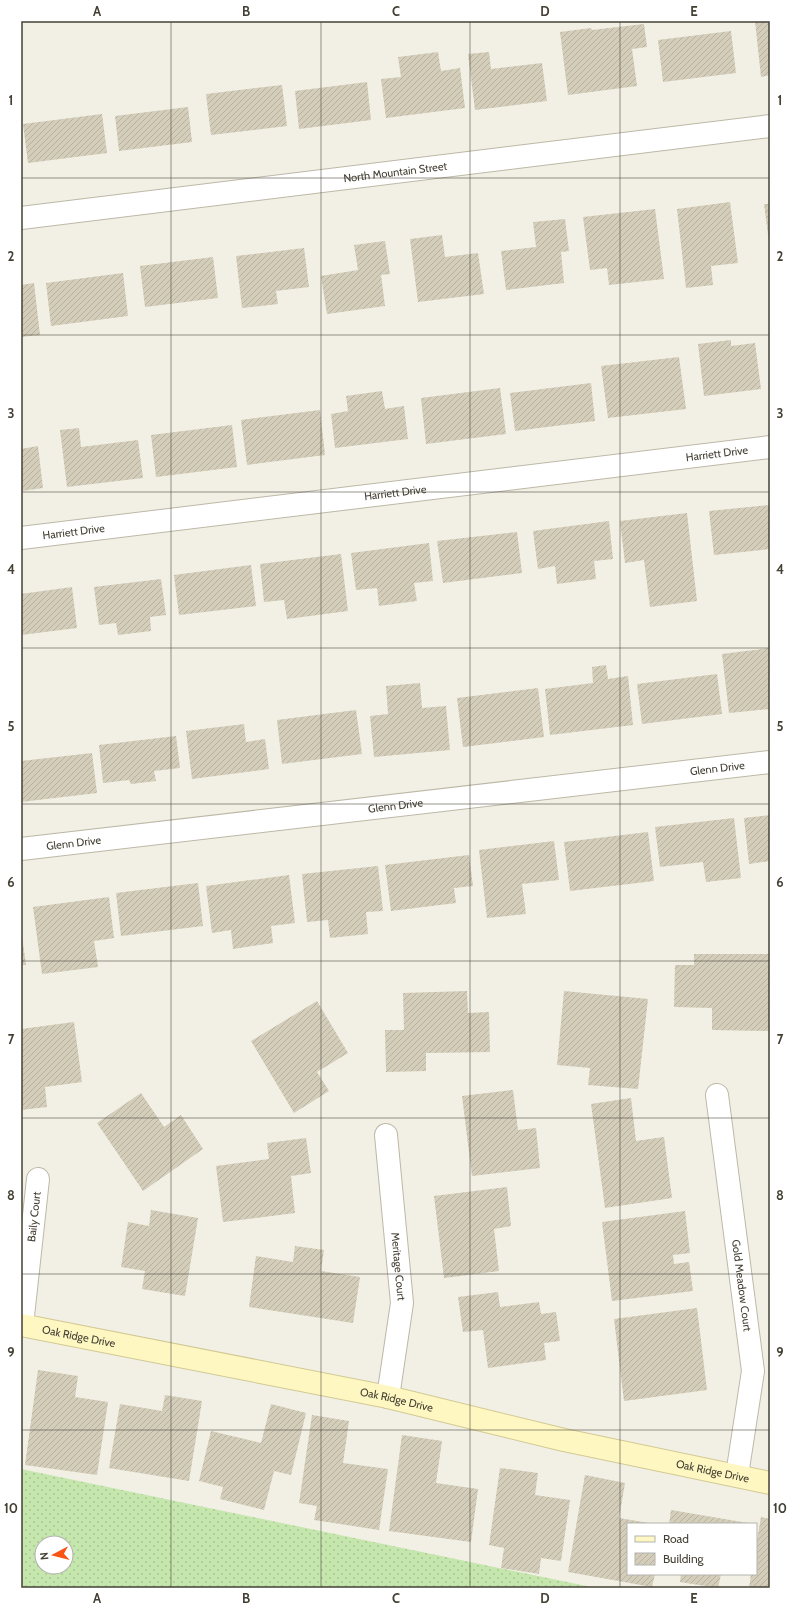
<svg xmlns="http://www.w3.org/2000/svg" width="791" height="1609" viewBox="0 0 791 1609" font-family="Cabin,sans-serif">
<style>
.grass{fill:url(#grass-dots);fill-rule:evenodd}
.building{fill:url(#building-hatch)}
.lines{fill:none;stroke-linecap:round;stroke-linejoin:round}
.street-casing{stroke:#bdb8a7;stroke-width:24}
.secondary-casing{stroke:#d2c994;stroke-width:24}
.street{stroke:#fff;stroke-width:22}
.secondary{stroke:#fef7c2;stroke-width:22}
.grid{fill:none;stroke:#444034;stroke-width:1;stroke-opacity:0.55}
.labels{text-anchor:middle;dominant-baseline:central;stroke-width:4;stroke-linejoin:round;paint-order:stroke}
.street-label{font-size:11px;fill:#444034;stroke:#fff}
.neatline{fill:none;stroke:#444034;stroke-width:1.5}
.grid-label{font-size:13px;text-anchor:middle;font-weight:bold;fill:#444034}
</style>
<defs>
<pattern id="grass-dots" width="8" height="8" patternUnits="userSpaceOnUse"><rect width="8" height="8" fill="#c5e6ad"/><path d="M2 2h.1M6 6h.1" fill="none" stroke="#aac695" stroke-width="1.8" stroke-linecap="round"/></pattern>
<pattern id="building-hatch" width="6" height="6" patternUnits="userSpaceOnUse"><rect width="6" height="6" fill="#d3cdba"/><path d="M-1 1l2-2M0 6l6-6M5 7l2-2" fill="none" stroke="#b6b1a0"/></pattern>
</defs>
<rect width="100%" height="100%" fill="#f2f0e4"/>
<path class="grass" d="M21,1469L596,1588H21ZM42,1543H66V1567H42Z"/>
<path class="building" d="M755,21H770V75L761,77Z
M644,24L647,47L632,49L637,86L568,95L560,32L591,28L592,30Z
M731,31L736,73L663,82L658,40Z
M438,52L441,71L460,68L465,108L386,118L381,79L401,77L398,57Z
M489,52L491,69L542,63L547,101L475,110L468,54Z
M367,82L371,120L299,129L295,91Z
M282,85L287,126L211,135L206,94Z
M188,107L192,142L119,151L115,116Z
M102,114L107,153L28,163L23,124Z
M730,202L738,263L711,266L713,285L686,288L677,209Z
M764,204H770V242H769Z
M655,209L664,279L609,285L607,268L590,270L583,217Z
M565,219L569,251L561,252L564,283L506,290L501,251L536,247L533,222Z
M442,235L445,257L478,253L484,294L418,302L410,239Z
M385,241L390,274L381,275L385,306L327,314L321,276L358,270L354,245Z
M304,248L309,287L276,291L278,304L242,308L236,256Z
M213,257L218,298L145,307L140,266Z
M123,273L128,316L51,326L46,283Z
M34,283L40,335L21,337V285Z
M731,340V346L755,343L761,389L704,396L698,344Z
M679,357L686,409L608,418L601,366Z
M591,383L595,421L515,431L510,393Z
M500,388L506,434L426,444L421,398Z
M382,391L385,409L404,406L408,439L335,448L331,414L348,411L346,396Z
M320,410L325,455L247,465L241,420Z
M232,425L237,467L156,477L151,435Z
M79,428L81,447L138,440L143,478L67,487L60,430Z
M38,446L43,488L21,491V449Z
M770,505V549L714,555L709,511Z
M687,513L697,601L650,607L644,560L625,563L620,521Z
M609,521L613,559L594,561L596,579L557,584L555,566L538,569L533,531Z
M517,532L522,573L443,583L437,541Z
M429,543L433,581L414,583L417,601L379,606L377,588L356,590L351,553Z
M341,554L348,611L287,619L284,600L264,602L260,564Z
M251,565L256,606L179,615L174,575Z
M161,579L166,615L150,617L151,631L118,635L116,623L99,625L94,587Z
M72,587L77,628L21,635V594Z
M770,648V709L729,713L722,654Z
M606,665L608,679L628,676L633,725L550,735L545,689L593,683L592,667Z
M717,674L722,714L642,724L637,684Z
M420,683L422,708L446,706L450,750L374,757L370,716L388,714L386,686Z
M538,688L544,737L463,747L457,698Z
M356,710L362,754L282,764L277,720Z
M244,724L246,742L265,739L269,769L192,779L186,731Z
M176,736L180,768L154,771L156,781L131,784L129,780L103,783L99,745Z
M92,753L97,793L21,802V761Z
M770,815V861L749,864L744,818Z
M734,818L741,878L706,882L703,862L660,867L655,827Z
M648,832L654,881L570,891L564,842Z
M554,841L559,880L522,884L526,914L487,918L479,850Z
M469,855L473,886L454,888L456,903L391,911L385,865Z
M378,866L383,911L366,912L368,934L330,938L328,920L307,922L302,874Z
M289,875L295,923L271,926L273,943L233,949L231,930L212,933L206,886Z
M198,883L203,926L121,936L116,893Z
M109,897L114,938L94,941L98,967L42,974L33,907Z
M21,929L26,965H21Z
M694,954H770V1031L712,1030V1008L674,1007L675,965H694Z
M467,991L468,1013L489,1012L490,1052L426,1053V1071L386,1072L385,1030H404L403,993Z
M564,991L648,999L638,1089L588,1085L590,1068L557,1065Z
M317,1001L348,1053L317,1072L329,1091L294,1113L251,1041Z
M74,1022L82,1082L45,1087L47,1107L21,1110V1029Z
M513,1090L518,1130L536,1128L540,1168L472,1176L462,1096Z
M141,1093L164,1127L181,1115L203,1149L143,1191L97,1123Z
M631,1098L636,1141L664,1137L672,1198L605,1208L591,1104Z
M306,1138L311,1173L291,1176L295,1213L223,1222L216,1166L269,1159L267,1143Z
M507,1187L511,1226L494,1229L499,1271L444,1278L434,1196Z
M151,1210L198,1218L185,1296L142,1289L145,1271L121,1267L128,1222L149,1226Z
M685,1211L690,1253L673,1255L674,1264L689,1262L693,1291L612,1301L602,1222Z
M295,1246L324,1250L321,1271L360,1277L353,1323L249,1307L256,1256L293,1262Z
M498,1292L500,1307L539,1302L541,1314L556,1312L560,1341L544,1343L546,1360L488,1368L483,1330L463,1332L458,1297Z
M697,1308L707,1390L624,1401L614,1319Z
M38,1370L78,1376L75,1397L108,1402L97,1475L25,1465Z
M165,1395L202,1401L189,1481L109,1468L120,1404L162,1411Z
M271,1404L306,1413L291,1475L274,1471L264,1510L220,1499L223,1487L199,1481L211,1431L261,1443Z
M312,1415L349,1421L343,1463L388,1469L379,1530L314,1520L317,1506L299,1503Z
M402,1435L442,1441L436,1483L478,1489L471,1542L389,1531Z
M500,1468L538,1473L535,1495L570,1500L561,1561L541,1558L539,1574L501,1568L504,1548L489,1545Z
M585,1475L625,1483L619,1518L649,1523L628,1524V1574H655L652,1587L568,1572Z
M671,1510L748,1523V1524H669Z
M761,1517L770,1519V1588H749L751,1574H756V1546Z
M681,1574H721L718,1588L680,1582Z"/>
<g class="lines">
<g class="street-casing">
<g id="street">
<path id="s1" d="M21,218L770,126"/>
<path id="s2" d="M21,538L770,447"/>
<path id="s3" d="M21,849L770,762"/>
<path id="s4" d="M717,1095L753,1371L737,1475"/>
<path id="s5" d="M386,1135L402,1303L388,1397"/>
<path id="s6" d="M22,1325L38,1179"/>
</g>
</g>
<g class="secondary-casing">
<g id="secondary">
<path id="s7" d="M21,1325L388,1397L564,1440L770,1483"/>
</g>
</g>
<use href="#street" class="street"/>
<use href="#secondary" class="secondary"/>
</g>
<path class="grid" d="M171,21V1588M321,21V1588M470,21V1588M620,21V1588M21,178H770M21,335H770M21,492H770M21,648H770M21,804H770M21,961H770M21,1118H770M21,1274H770M21,1430H770"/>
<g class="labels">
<g class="street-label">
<text stroke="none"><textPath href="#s1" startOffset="377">North Mountain Street</textPath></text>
<text stroke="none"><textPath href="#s2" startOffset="701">Harriett Drive</textPath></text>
<text stroke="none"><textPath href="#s2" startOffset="377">Harriett Drive</textPath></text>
<text stroke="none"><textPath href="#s2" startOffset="53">Harriett Drive</textPath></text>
<text stroke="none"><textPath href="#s3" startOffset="701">Glenn Drive</textPath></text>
<text stroke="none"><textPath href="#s3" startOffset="377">Glenn Drive</textPath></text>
<text stroke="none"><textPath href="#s3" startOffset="53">Glenn Drive</textPath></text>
<text stroke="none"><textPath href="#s6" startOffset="109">Baily Court</textPath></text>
<text stroke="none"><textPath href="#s5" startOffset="132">Meritage Court</textPath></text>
<text stroke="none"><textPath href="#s4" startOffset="192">Gold Meadow Court</textPath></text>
<text stroke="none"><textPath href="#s7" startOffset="59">Oak Ridge Drive</textPath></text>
<text stroke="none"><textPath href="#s7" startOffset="383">Oak Ridge Drive</textPath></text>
<text stroke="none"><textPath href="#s7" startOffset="707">Oak Ridge Drive</textPath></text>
</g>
</g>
<rect width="791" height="1609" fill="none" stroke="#ffffff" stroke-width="44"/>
<rect x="627" y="1523" width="130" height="52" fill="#ffffff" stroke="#b4b3ae"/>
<rect x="635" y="1536" width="20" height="6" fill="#fef7c2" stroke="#b4b3ae"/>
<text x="663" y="1543" font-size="12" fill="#444034">Road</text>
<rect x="635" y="1553" width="20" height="12" fill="url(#building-hatch)" stroke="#b4b3ae"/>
<text x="663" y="1563" font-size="12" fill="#444034">Building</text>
<g transform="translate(54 1555) rotate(263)"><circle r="19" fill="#ffffff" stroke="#b4b3ae"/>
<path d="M0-3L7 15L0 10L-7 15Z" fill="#f85415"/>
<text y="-6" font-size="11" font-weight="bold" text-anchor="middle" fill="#444034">N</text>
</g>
<rect x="22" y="22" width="747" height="1565" class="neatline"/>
<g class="grid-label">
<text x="97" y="16">A</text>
<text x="246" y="16">B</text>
<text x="396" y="16">C</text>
<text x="545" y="16">D</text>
<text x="694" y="16">E</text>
<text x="11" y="105">1</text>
<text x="780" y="105">1</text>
<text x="11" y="261">2</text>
<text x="780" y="261">2</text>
<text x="11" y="418">3</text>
<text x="780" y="418">3</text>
<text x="11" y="574">4</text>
<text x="780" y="574">4</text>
<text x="11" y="731">5</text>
<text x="780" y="731">5</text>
<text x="11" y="887">6</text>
<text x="780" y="887">6</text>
<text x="11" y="1044">7</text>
<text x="780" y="1044">7</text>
<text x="11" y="1200">8</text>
<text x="780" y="1200">8</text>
<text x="11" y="1357">9</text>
<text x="780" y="1357">9</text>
<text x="11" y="1513">10</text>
<text x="780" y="1513">10</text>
<text x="97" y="1603">A</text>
<text x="246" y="1603">B</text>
<text x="396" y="1603">C</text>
<text x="545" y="1603">D</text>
<text x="694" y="1603">E</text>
</g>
</svg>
